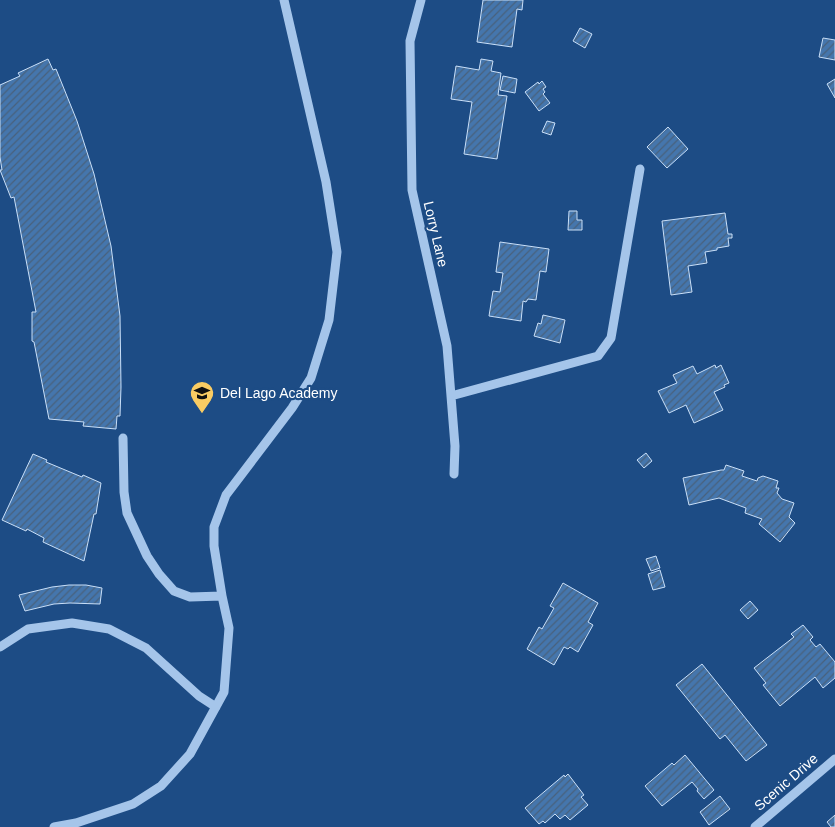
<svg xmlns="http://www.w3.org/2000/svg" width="835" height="827" viewBox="0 0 835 827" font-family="Arial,sans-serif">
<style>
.building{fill:url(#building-hatch);stroke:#c9dff8}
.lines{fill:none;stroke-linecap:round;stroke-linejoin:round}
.minor{stroke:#a5c5ea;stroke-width:9}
.labels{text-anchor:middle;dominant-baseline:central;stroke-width:4.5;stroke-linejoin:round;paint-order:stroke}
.street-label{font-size:14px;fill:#fff;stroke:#1d4c85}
.poi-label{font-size:14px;fill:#fff;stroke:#1d4c85;text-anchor:start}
</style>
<defs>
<pattern id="building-hatch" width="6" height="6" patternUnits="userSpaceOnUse" patternTransform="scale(1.25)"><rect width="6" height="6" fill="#4576ad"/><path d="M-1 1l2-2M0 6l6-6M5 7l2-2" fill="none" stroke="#48617c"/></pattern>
</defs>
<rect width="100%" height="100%" fill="#1d4c85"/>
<path class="building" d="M483,0H523L522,10L517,9L512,47L477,42Z
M580,28L592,34L585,48L573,41Z
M823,38L835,40V60L819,57Z
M48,59L53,70L56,69L77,121L94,174L111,246L120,316L121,387L120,416H117L116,429L83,426L84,422L49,419L34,342L32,341V312H36L14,197L11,198L0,170H2L0,157V85L20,76L18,73Z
M481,59L493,61L491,71L501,73L498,95L507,96L497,159L464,154L472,102L451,99L456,66L479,70Z
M503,76L517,79L515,93L500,90Z
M835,79V98L827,84Z
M542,81L546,87L543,89L545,92L543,94L550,103L539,111L525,92L538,82L539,84Z
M547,121L555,123L551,135L542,132Z
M668,127L688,149L667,168L647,147Z
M569,211H577V220H582V230H568Z
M725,213L728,234H732V238H728L729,246L717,248V250L705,252L707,263L688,266L692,292L671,295L662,221Z
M500,242L549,249L546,272L540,271L536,300L528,299L526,302L523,301L521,321L489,316L493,291L500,292L503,273L496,272Z
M543,315L565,320L560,343L534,336L538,323L541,324Z
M715,365L716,368L721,365L729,383L724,385L725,387L714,392L723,410L694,423L686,405L669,413L658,391L677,383L673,375L693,366L697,374Z
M646,453L652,461L644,468L637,460Z
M33,454L47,460L46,462L82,477L83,475L101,483L96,514H94L84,561L43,542L44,538L27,529L26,531L2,520Z
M726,465L744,471L742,476L757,481L758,478L763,476L778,481L776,488H779L777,493L782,499L794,503L789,517L795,523L780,542L759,524L762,519L745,513L746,508L719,498L689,505L683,478L721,470H724Z
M656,556L660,568L651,571L646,559Z
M660,570L665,587L653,590L648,574Z
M563,583L598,603L588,622L593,625L578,652L570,647L568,649L564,647L554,665L527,649L539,627L542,629L554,608L550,606Z
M69,585H86L102,588L100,604L70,603L54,604L25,611L19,595L52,587Z
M750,601L758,610L748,619L740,610Z
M803,625L813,637L810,640L816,647L820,644L835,662V678L823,688L815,677L780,706L763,685L766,683L754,668L794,637L791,634Z
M702,664L767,745L746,761L725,735L720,739L676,685Z
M685,755L714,790L704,799L697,791L698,789L692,782L662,806L645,786L672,763L674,765Z
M568,774L584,795L581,797L588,805L570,820L565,815L560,819L555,814L545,823L543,821L539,824L525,808L564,775L565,777Z
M720,796L730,809L709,825L700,812Z
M835,815V827H831L827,822Z"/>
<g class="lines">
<path class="minor" d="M421,0L410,41L412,190L447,346L455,446L454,474
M451,396L598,356L611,338L640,169
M123,438L124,492L127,513L147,556L159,574L174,591L190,597L222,596
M0,647L28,629L72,623L109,629L146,648L199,696L216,707
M54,827L76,823L133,804L161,786L190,754L224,692L229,628L222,596L214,546V527L226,495L292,408L311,378L329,320L337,252L326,182L284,0
M755,827L835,759"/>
</g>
<defs>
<g id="school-pin" transform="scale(1.25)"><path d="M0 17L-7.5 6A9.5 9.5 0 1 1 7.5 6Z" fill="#facc63" stroke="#1d4c85"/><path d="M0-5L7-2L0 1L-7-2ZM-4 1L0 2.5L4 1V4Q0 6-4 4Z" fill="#111"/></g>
</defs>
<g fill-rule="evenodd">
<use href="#school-pin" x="202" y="393"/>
</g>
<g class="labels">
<g class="street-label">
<text transform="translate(436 234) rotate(77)">Lorry Lane</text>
<text transform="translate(786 782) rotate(-41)">Scenic Drive</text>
</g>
<g class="poi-label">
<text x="220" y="393">Del Lago Academy</text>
</g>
</g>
</svg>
